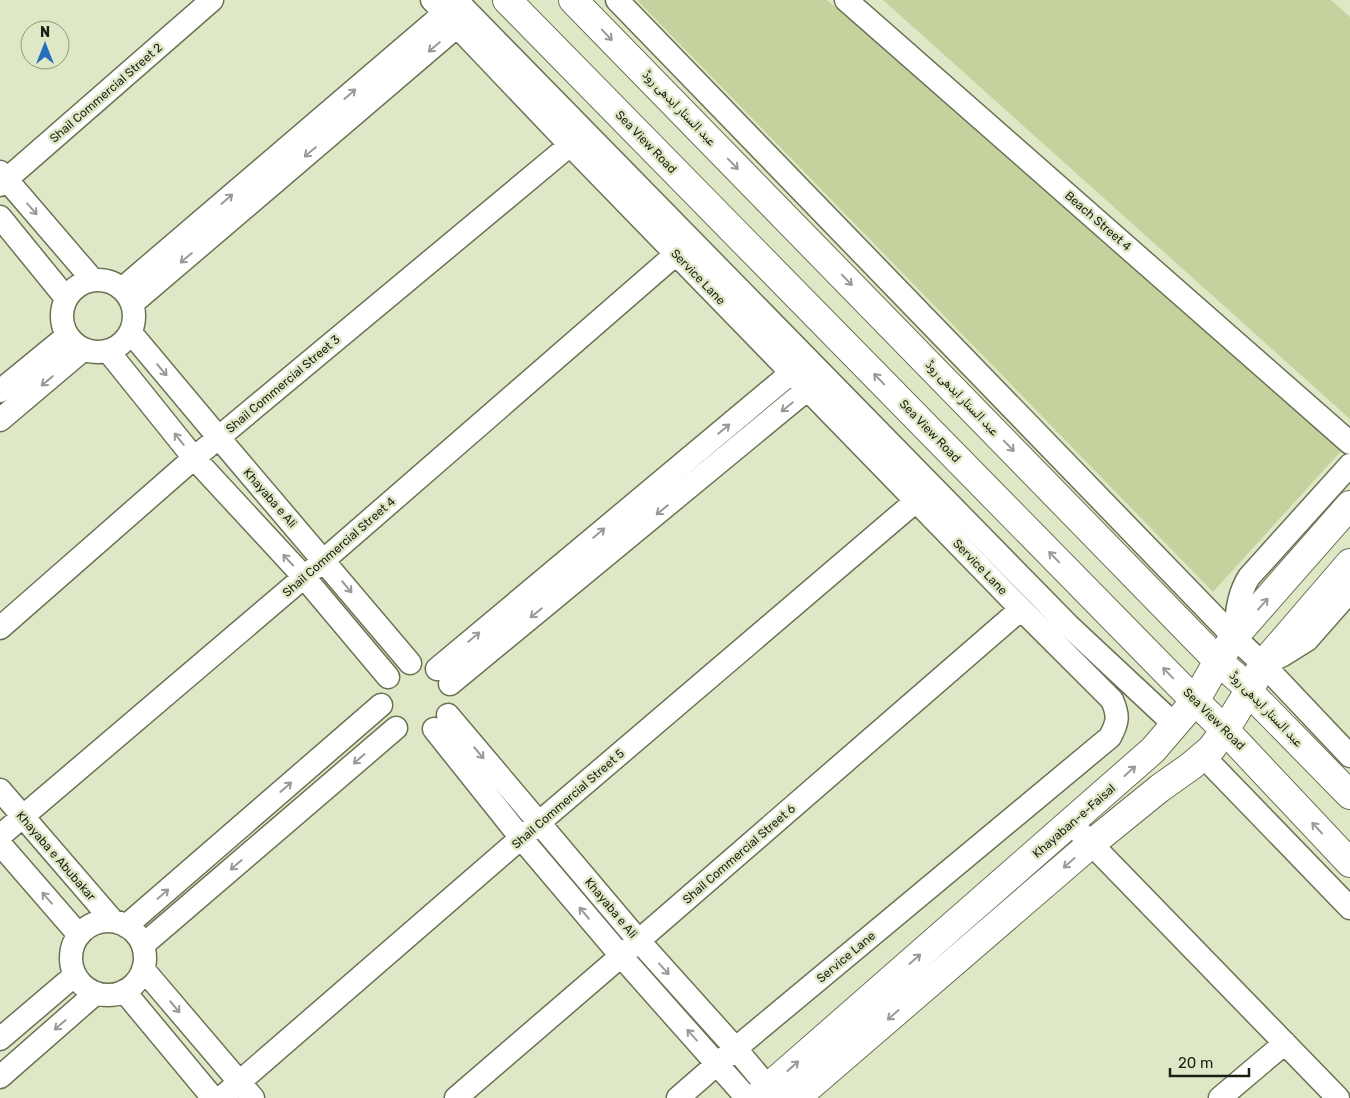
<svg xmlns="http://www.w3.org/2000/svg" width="1350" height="1098" viewBox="0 0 1350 1098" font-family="Rubik,'Noto Sans Arabic',sans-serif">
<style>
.green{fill:#c4d29e}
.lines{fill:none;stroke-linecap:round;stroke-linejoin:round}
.street-casing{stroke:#6b7355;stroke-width:25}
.secondary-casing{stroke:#6b7355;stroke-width:30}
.primary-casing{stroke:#6b7355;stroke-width:30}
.street{stroke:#fff;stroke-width:22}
.secondary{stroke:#fff;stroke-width:28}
.primary{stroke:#fff;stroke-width:28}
.oneway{stroke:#999a95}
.labels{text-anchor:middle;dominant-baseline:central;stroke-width:5;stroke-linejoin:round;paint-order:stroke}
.street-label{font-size:12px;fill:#1c1f13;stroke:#dfe8c6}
</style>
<rect width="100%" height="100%" fill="#dfe8c6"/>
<path class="green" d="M637,0H827L1341,451L1213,592Z
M883,0H1331L1350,17V419Z"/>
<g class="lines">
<g class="street-casing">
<path id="street" d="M432,0L570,145L1021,609L1112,700C1119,716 1118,722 1110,737L717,1064L678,1098
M456,0L1069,626L1175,725
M617,0L1234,637L1263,664L1350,756
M846,0L1350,443
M0,172L92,279
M0,185L212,0
M0,217L66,298
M62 316a36 36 0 1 1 72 0a36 36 0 1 1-72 0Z
M123,288L455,4
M133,303L468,17
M131,333L219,438L410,663
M108,351L194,458L304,577L388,677
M0,391L67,336
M0,420L84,349
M0,628L194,458L570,145
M1234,637C1237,616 1237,596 1249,577L1350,465
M1266,663L1283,655L1307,640L1350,591
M437,669L803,363
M450,684L820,379
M448,715L639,941L736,1049L777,1098
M434,729L521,838L621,956L747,1098
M1203,756L1350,908
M0,790L113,921
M1071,823L1338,1098
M0,836L324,560L676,254
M0,844L79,935
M71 958a37 37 0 1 1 74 0a37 37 0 1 1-74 0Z
M126,926L381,705
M143,945L396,728
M143,969L253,1098
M124,991L213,1098
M0,1039L75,975
M0,1077L96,993
M221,1098L521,838L916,501
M456,1098L621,956L1021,609
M1220,1098L1285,1043"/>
</g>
<g class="secondary-casing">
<path id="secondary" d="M756,1098L1153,750L1195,701L1218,661L1234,637L1350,505
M796,1098L1091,844L1160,788L1191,766L1211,749L1225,730L1250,689L1263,664L1350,563"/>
</g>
<g class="primary-casing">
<path id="primary" d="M507,0L1195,701L1225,730L1350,863
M573,0L1218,661L1250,689L1253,696L1350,795"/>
</g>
<use href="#street" class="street"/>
<use href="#secondary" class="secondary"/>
<use href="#primary" class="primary"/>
</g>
<defs><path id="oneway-shaft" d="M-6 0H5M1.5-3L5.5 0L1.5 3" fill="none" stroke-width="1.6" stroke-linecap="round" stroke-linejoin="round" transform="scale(1.25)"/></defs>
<g class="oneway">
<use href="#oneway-shaft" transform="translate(607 35) rotate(46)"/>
<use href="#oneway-shaft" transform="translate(434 47) rotate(140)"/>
<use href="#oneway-shaft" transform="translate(350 94) rotate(-41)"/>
<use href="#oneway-shaft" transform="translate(310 152) rotate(140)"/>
<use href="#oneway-shaft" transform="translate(733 164) rotate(46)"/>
<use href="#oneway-shaft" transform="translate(227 199) rotate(-41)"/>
<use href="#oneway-shaft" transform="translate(32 209) rotate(49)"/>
<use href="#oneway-shaft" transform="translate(186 258) rotate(140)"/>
<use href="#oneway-shaft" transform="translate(847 280) rotate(46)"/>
<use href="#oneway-shaft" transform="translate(162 370) rotate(50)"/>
<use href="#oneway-shaft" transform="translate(879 379) rotate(-134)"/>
<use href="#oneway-shaft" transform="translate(47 381) rotate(140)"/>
<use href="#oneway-shaft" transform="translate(787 407) rotate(141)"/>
<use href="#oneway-shaft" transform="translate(724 429) rotate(-40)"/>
<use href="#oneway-shaft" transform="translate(179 439) rotate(-129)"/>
<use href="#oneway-shaft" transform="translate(1009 446) rotate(46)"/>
<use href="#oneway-shaft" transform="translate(662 510) rotate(141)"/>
<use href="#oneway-shaft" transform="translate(599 533) rotate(-40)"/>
<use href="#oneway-shaft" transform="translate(1054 557) rotate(-134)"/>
<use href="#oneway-shaft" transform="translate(288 560) rotate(-133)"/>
<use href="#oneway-shaft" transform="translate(347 587) rotate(50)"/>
<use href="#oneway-shaft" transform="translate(1263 604) rotate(-49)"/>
<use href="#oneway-shaft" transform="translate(536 613) rotate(141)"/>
<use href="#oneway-shaft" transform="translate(474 637) rotate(-40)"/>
<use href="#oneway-shaft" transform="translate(1168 673) rotate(-134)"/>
<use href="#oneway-shaft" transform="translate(479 753) rotate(50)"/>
<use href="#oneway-shaft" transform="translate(359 759) rotate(139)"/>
<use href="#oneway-shaft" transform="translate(1130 771) rotate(-42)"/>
<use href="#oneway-shaft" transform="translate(286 787) rotate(-41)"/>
<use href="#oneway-shaft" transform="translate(1317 828) rotate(-133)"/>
<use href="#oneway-shaft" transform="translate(1069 863) rotate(139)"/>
<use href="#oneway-shaft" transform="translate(236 865) rotate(139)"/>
<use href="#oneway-shaft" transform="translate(163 894) rotate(-41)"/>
<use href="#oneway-shaft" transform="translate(47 898) rotate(-131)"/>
<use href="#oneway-shaft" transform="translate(584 913) rotate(-130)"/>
<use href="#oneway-shaft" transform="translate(915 959) rotate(-41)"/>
<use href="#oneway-shaft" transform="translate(664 969) rotate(48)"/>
<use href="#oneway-shaft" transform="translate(175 1007) rotate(50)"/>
<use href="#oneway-shaft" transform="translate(893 1015) rotate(139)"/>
<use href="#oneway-shaft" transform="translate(60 1025) rotate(139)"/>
<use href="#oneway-shaft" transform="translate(692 1035) rotate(-132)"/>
<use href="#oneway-shaft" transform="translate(793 1066) rotate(-41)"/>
</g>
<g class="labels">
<g class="street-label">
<text transform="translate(106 93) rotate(-41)">Shail Commercial Street 2</text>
<text transform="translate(679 108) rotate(46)">عبد الستار ایدھی روڈ</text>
<text transform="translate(646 142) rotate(46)">Sea View Road</text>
<text transform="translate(1098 221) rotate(41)">Beach Street 4</text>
<text transform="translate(698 277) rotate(46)">Service Lane</text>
<text transform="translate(283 384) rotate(-40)">Shail Commercial Street 3</text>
<text transform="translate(962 398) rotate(46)">عبد الستار ایدھی روڈ</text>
<text transform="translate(930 431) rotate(46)">Sea View Road</text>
<text transform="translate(270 498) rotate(49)">Khayaba e Ali</text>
<text transform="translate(339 547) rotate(-41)">Shail Commercial Street 4</text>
<text transform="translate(980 567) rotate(46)">Service Lane</text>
<text transform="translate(1266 709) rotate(46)">عبد الستار ایدھی روڈ</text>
<text transform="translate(1214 719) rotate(45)">Sea View Road</text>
<text transform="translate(568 799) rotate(-41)">Shail Commercial Street 5</text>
<text transform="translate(1074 821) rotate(-41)">Khayaban-e-Faisal</text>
<text transform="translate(739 854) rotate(-41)">Shail Commercial Street 6</text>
<text transform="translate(56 856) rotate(49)">Khayaba e Abubakar</text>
<text transform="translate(611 908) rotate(50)">Khayaba e Ali</text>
<text transform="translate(846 957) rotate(-40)">Service Lane</text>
</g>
</g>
<g transform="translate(45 45)"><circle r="24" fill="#dfe8c6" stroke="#91987e"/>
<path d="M0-4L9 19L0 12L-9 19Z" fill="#256dbd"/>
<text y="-8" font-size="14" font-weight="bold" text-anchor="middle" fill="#1c1f13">N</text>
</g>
<path d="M1170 1068v8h79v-8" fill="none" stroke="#1c1f13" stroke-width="2.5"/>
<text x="1178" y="1068" font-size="15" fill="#1c1f13" stroke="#dfe8c6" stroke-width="4" paint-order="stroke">20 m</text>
</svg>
